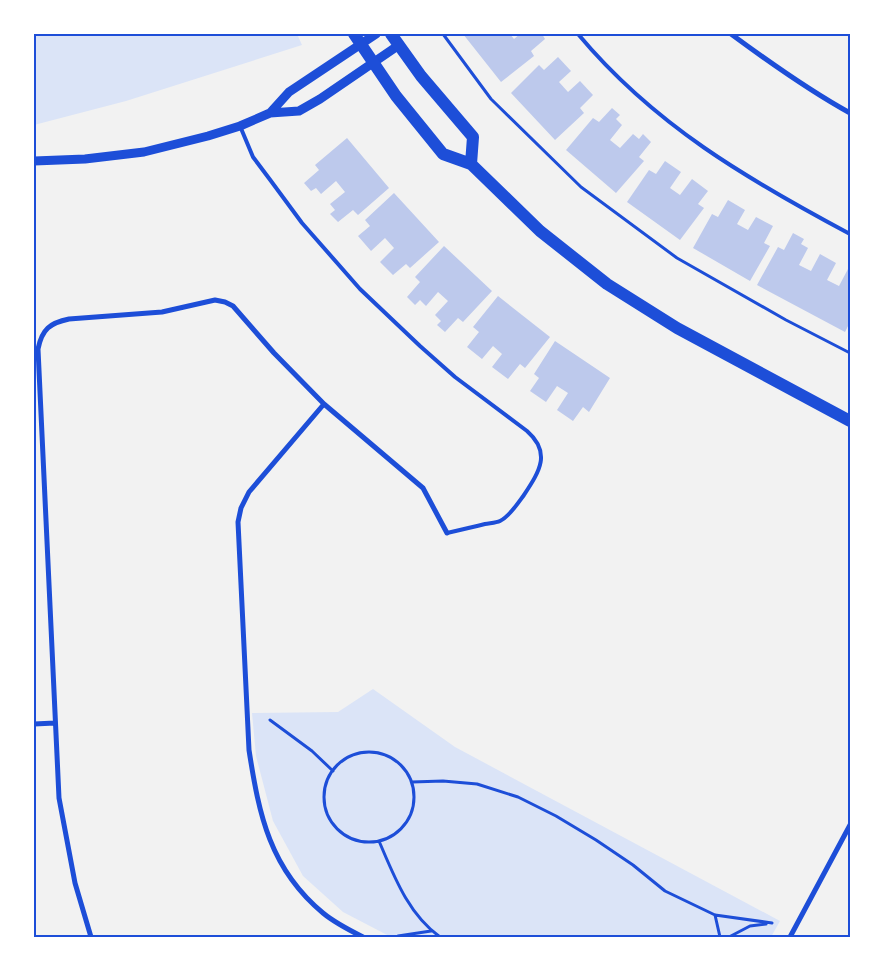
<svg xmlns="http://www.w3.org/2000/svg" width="884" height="971" viewBox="0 0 884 971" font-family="'Fira Sans',sans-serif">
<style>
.green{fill:#dbe4f7}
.building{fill:#bdc9ec}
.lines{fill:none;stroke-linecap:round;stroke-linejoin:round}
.path{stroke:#1d4ed8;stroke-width:3}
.service{stroke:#1d4ed8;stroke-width:4}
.minor{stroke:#1d4ed8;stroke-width:5}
.tertiary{stroke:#1d4ed8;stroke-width:9}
.primary{stroke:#1d4ed8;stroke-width:12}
.neatline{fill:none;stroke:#1d4ed8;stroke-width:2}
</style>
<rect width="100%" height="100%" fill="#f2f2f2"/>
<path class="green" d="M34,34H297L302,45L126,101L34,125Z
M373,689L455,747L780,921L771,937H391L343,912L303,876L273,821L256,756L252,713L338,712Z"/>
<path class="building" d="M463,34H510L514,39L520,34H542L545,39L531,51L534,56L501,82Z
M558,57L571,71L559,82L568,92L580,81L593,95L580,108L584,113L555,140L511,93L539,65L544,70Z
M612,108L620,115L616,119L622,125L610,140L620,148L633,134L639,139L643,134L651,142L639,157L644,161L616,193L566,150L593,118L599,122Z
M347,138L389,188L358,215L353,210L338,222L330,214L335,210L330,204L345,192L336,181L321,194L316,188L311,191L304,183L319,170L315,165Z
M665,161L681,172L670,188L680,195L692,179L708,191L698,204L704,208L680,240L627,202L649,170L656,174Z
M394,193L439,242L410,268L406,264L393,275L380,262L394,248L385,238L371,251L358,236L370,226L365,220Z
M728,200L745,210L737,224L748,230L756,217L773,226L764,243L770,246L750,281L693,248L712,214L718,217Z
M793,233L804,239L801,244L808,248L799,265L811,271L820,254L836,263L827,280L839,286L848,269L850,270V322L845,332L757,285L778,247L784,250Z
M444,246L492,291L463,322L458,318L445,332L437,325L441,321L435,315L448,301L438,292L426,306L420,300L415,305L407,297L420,282L415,277Z
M498,296L550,337L525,368L520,364L508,379L492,367L502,354L493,346L482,359L467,347L479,332L473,327Z
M555,341L610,378L589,412L583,407L573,421L557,410L568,393L557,386L546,402L530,391L539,378L534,374Z"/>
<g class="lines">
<path class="path" d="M443,34L491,99L581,187L677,258L786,320L850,353
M270,720L312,751L333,771
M324 797a45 45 0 1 1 90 0a45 45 0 1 1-90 0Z
M412,782L443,781L477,784L518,797L556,816L596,840L633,865L665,891L715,915L772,923
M379,841C394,876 408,914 440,937
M715,915L720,937
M398,936L431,931
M729,937L750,926L766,924"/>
<path class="service" d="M578,34C654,125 747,179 850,234
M240,126L253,157L271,181L302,223L360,289L420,346L455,377L527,431C552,453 539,472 524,495C518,503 510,516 500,521C496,523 490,523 485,524C473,527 460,530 447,533"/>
<path class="minor" d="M731,34C769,62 808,90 850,113
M324,404L249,492L241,508L238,522L249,750C259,815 270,869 323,913C335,923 349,930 363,937
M34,724L55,723
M91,937L75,883L59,798L38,349C42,329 50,323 69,319L162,312L215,300L225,302L233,306L274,353L324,404L423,488L447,533
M790,937L850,825"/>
<path class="tertiary" d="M270,113L289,92L376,34
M34,161L85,159L144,152L208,136L240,126L270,113L299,111L320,99L399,45"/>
<path class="primary" d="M354,34L396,96L443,154L471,164L540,231L607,284L677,328L850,421
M391,34L421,76L473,137L471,164"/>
</g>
<rect width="884" height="971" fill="none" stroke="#ffffff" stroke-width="70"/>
<rect x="35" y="35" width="814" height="901" class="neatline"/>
</svg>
